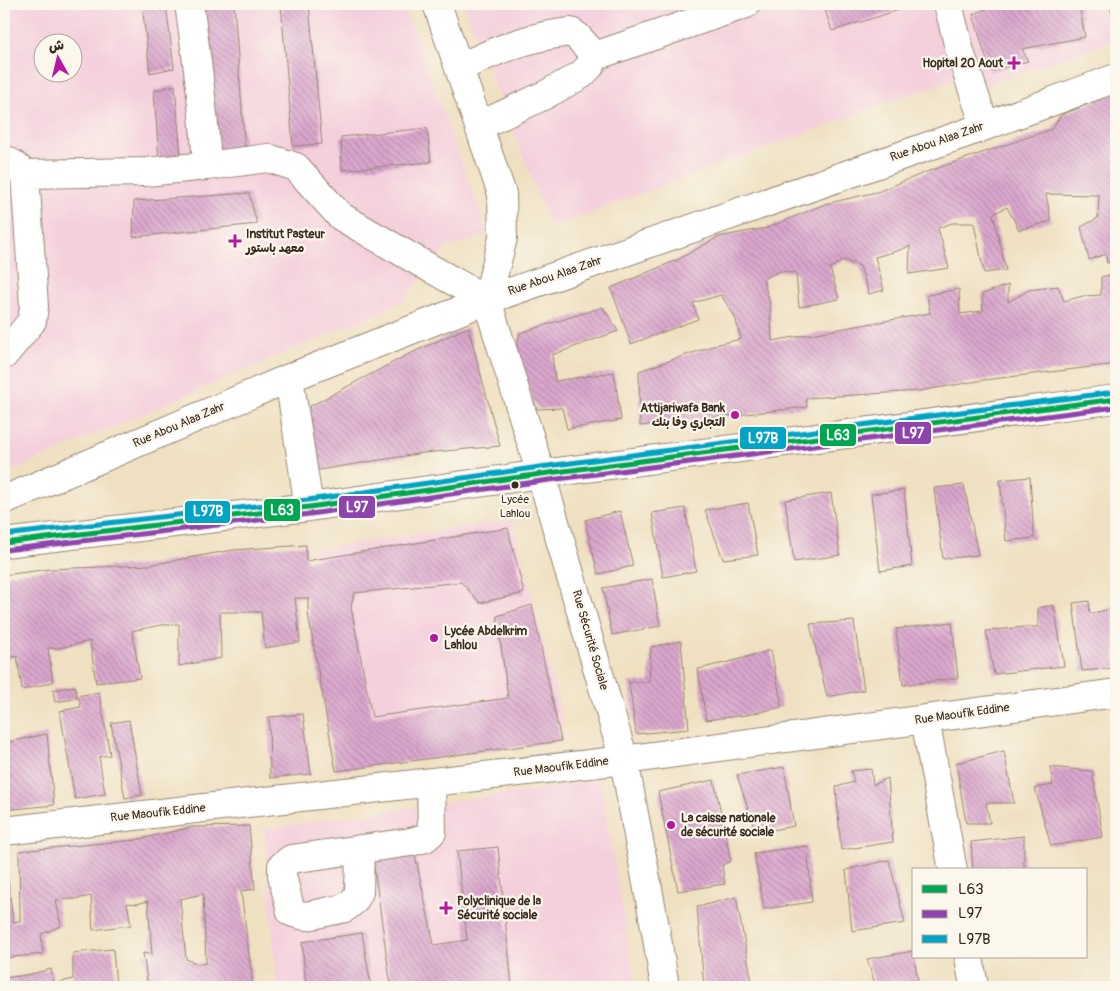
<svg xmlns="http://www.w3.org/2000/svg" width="1120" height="991" viewBox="0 0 1120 991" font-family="Pangolin,'Playpen Sans Arabic',sans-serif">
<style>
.built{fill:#f4cfdc;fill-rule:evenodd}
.building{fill:url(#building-back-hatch);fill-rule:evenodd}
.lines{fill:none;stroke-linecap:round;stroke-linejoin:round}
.minor-casing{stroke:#958570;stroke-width:30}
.minor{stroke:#fff;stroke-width:28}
.bus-1-casing{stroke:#fbf7ec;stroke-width:9}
.bus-2-casing{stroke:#fbf7ec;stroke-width:9}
.bus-3-casing{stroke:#fbf7ec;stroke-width:9}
.bus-1{stroke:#00a651;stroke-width:5}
.bus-2{stroke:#8e44ad;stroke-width:5}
.bus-3{stroke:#03a3c5;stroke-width:5}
.poi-dot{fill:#b5179e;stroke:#fbf7ec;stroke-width:2}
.bus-dot{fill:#3b2a1e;stroke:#fbf7ec;stroke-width:2}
.labels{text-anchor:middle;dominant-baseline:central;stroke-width:4.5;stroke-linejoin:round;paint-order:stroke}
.bus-label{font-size:11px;fill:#3b2a1e;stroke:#fbf7ec}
.poi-label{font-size:12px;font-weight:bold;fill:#3b2a1e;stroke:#fbf7ec;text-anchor:start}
.street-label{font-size:12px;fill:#3b2a1e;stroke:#fbf7ec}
.line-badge{stroke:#fbf7ec;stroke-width:2}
.badge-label{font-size:14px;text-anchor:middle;font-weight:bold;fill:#fff}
</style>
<defs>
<pattern id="building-back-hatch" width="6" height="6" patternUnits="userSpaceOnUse" patternTransform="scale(1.25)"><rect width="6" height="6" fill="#dba7ce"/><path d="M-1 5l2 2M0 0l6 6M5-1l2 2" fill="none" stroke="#b388a7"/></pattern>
</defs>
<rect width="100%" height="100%" fill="#fbf7ec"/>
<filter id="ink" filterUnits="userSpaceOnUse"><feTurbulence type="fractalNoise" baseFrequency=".02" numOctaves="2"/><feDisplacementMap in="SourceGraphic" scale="10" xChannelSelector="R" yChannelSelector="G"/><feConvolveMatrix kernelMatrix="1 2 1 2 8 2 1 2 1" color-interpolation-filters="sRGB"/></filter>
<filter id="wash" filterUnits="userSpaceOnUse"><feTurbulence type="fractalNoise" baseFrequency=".0096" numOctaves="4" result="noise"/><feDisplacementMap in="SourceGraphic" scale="20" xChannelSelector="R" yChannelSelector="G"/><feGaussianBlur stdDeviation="1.12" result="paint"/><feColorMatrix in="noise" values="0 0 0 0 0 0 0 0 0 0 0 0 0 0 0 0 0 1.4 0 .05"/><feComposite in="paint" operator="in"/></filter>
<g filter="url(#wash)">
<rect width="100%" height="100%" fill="#efe0c1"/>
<path class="built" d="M4,4H403L488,234L446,248L402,302L4,474ZM42,42H72V72H42Z
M463,4H934L960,76L551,227Z
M960,4H1116V40L984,86Z
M513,520L564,726L343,755L313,550Z
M600,780L636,987H277L264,829Z"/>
<g id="blocks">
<path class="building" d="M142,4H166L174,68L150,73Z
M202,4H234L245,151L220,154Z
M281,4H309L322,144L293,146Z
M823,4H918L832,31Z
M1000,4H1079L1085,37L1022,49L1028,61L990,71L973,14Z
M1109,4H1116V18L1114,19Z
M175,85L181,157L159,160L154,91Z
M1116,93V261L1107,263L1106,254L1089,260L1081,227L1098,218L1099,195L1046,194L1051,221L1019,230L1007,207L993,214L1006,270L984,273L974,223H952L938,228L949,268L909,274L910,246L897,251L875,257L884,290L869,294L860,266L844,260L830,268L839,299L799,307L796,273L780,271L763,279L770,304L772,341L930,313L927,295L959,289L960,314L983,311L982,294L1008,285V302L1029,290L1058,286L1064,301L1083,296L1101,295V277L1113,274L1116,285V364L984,380L919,391L806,398L807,407L640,426L639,371L719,344L741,339L735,317L721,295L693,303L698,319L631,344L611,288L679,259L718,237L767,228L825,204L877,192L929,171L1052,129L1061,115Z
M427,128L431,162L342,170L341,137Z
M249,193L257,224L133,237L134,201Z
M603,307L618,331L552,355L555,381L614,372L621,420L567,429L562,408L537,409L515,353L520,333Z
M468,327L500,446L423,453L313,471L303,410L405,356Z
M1030,477L1034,538L1006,541L1000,480Z
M964,485L978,555L943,559L934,488Z
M904,490L912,566L880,571L871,494Z
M831,493L840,555L794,562L785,500Z
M748,503L758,555L723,559L705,510Z
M685,508L696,571L663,577L652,513Z
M620,511L633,566L598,574L585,520Z
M508,528L524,593L480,603L461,582L354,593L351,607L372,717L508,698L497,616L532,605L561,741L336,771L308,614V598H295L300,642L265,648L261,612H220L221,658L179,666V624L161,625L132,631L140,678L96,683L90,641L59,648H48L53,682L22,690L17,656L4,660V575L50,569L149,565L233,550L306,545V561Z
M652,579L660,626L612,635L603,588Z
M1089,601L1090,614L1113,608L1116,668L1082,671L1073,603Z
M1054,605L1064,666L994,674L986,631L1024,627H1038V608Z
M854,621L864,690L827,697L810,624Z
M952,622L958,678L903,685L896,629Z
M681,641L689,729L636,734L629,682H649L651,647Z
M771,650L782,707L746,715L706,720L698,669L733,661Z
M75,686L77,696L99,692L110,755L99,757L105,794L75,799L60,711L81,707L79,698L55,702L53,690Z
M303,714L311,774L270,778L269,717Z
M129,720L142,795L125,798L111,723Z
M47,734L54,805L4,810V743Z
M1004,751L1014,803H986L990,823H966L956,763Z
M784,767L794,826L756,833L737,775Z
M1050,767L1092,771L1103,837L1051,846L1035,788L1053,785Z
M871,769L873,785L888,778L893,842L841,850L836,787L854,782L851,771Z
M714,780L731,861L722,865L725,884L678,891L658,792Z
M249,826L255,889L241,891L253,987H148L143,953L152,955L148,901L137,904L127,903L131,925L93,930L91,896L76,899L56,900L61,926L41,934L43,954L4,958V872L7,871L13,922L20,921L19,851L136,840L192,827ZM203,894L206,963L198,964L186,959L180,899Z
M1024,836V870H973L971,842Z
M807,846L812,902L764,909L754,853Z
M498,847L512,987H391L373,860L415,854L434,945L467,940L457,851Z
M889,860L905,923L852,931L846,870Z
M736,897L753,987H704L697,907Z
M362,933L371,987H306L302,942Z
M113,949L116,987H4V978L27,975L51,969L54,984L73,979V953Z
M913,951L919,987H876L867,959Z"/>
</g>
</g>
<g filter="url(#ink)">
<use href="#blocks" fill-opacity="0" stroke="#958570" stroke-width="1"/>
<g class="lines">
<g class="minor-casing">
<path id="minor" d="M189,4C197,58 204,111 207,166L268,158L296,167L340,216L421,263L487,300
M437,4L502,194L503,238L487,300
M948,4L960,52L985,126
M459,68C497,50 529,36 571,32L578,37L595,56
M479,126L545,95L581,75L590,66L595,56L746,4
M4,159L13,164L25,174
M487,300L541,474L624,760L656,932L665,987
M4,355L32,321L34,306L25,174L146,172L207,166
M289,378L309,507
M4,500L289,378L487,300L969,132L1116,78
M4,543L309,507L541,474L1116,399
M925,719L953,870
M4,831L624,760L1116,693
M360,849L359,892L354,901L345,908L307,916L300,915L291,912L282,875V866L291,859L411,842L425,838L432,832L431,782
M969,957L974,987"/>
</g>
<use href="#minor" class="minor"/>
<g class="bus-1-casing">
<path id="bus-1" d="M4,543L309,507L541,474L1116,399"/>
</g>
<g class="bus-2-casing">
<path id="bus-2" d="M5,550L310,514L542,481L1116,407"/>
</g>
<g class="bus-3-casing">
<path id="bus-3" d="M4,535L308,500L540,467L1115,392"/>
</g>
<use href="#bus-1" class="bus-1"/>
<use href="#bus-2" class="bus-2"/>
<use href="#bus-3" class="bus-3"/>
</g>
</g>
<g class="poi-dot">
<path d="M1011.5 55.5h5v5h5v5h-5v5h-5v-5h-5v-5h5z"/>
<path d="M232.5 233.5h5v5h5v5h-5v5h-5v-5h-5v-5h5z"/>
<circle cx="735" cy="415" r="5"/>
<circle cx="434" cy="638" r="5"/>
<circle cx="671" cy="825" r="5"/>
<path d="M443.5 900.5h5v5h5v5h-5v5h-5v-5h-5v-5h5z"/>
</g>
<circle class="bus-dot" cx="515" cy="485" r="4.5"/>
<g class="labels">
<g class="bus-label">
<text x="515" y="499">Lycée<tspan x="515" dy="14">Lahlou</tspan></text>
</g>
<g class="poi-label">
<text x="1003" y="63" text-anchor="end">Hopital 20 Aout</text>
<text x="246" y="234">Institut Pasteur<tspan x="246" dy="14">معهد باستور</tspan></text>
<text x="725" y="408" text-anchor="end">Attijariwafa Bank<tspan x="725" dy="14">التجاري وفا بنك</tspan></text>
<text x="444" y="631">Lycée Abdelkrim<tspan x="444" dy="14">Lahlou</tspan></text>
<text x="681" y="818">La caisse nationale<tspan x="681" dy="14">de sécurité sociale</tspan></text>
<text x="457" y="901">Polyclinique de la<tspan x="457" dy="14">Sécurité sociale</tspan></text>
</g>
<g class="street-label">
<text transform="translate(937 142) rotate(-19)">Rue Abou Alaa Zahr</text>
<text transform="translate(555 276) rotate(-19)">Rue Abou Alaa Zahr</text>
<text transform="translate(179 425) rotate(-23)">Rue Abou Alaa Zahr</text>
<text transform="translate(590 640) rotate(74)">Rue Sécurité Sociale</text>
<text transform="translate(962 714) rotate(-8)">Rue Maoufik Eddine</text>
<text transform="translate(561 767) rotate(-7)">Rue Maoufik Eddine</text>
<text transform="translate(158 813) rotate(-6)">Rue Maoufik Eddine</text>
</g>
</g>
<g class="line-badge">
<rect x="894" y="421" width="38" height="24" rx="5" fill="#8e44ad"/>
<rect x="819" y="423" width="38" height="24" rx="5" fill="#00a651"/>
<rect x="739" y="426" width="48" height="24" rx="5" fill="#03a3c5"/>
<rect x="338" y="495" width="38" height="24" rx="5" fill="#8e44ad"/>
<rect x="263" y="498" width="38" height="24" rx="5" fill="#00a651"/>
<rect x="184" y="500" width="47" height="24" rx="5" fill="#03a3c5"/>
</g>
<g class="badge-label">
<text x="913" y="438">L97</text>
<text x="838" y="440">L63</text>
<text x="763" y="443">L97B</text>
<text x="357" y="512">L97</text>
<text x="282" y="515">L63</text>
<text x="208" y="516">L97B</text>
</g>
<rect width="1120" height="991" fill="none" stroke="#fbf7ec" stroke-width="20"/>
<rect x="912" y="868" width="175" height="90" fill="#fbf7ec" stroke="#aea59a"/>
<rect x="922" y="885" width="25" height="8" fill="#00a651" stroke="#aea59a"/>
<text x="958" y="894" font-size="15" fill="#3b2a1e">L63</text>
<rect x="922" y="910" width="25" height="8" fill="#8e44ad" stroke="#aea59a"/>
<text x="958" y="918" font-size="15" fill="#3b2a1e">L97</text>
<rect x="922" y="935" width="25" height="8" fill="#03a3c5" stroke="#aea59a"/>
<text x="958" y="944" font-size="15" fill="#3b2a1e">L97B</text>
<g transform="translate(58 58) rotate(352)"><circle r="24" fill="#fbf7ec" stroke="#aea59a"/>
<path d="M0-4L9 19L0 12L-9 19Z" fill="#b5179e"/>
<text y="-8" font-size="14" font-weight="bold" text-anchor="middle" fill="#3b2a1e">ش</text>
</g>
</svg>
